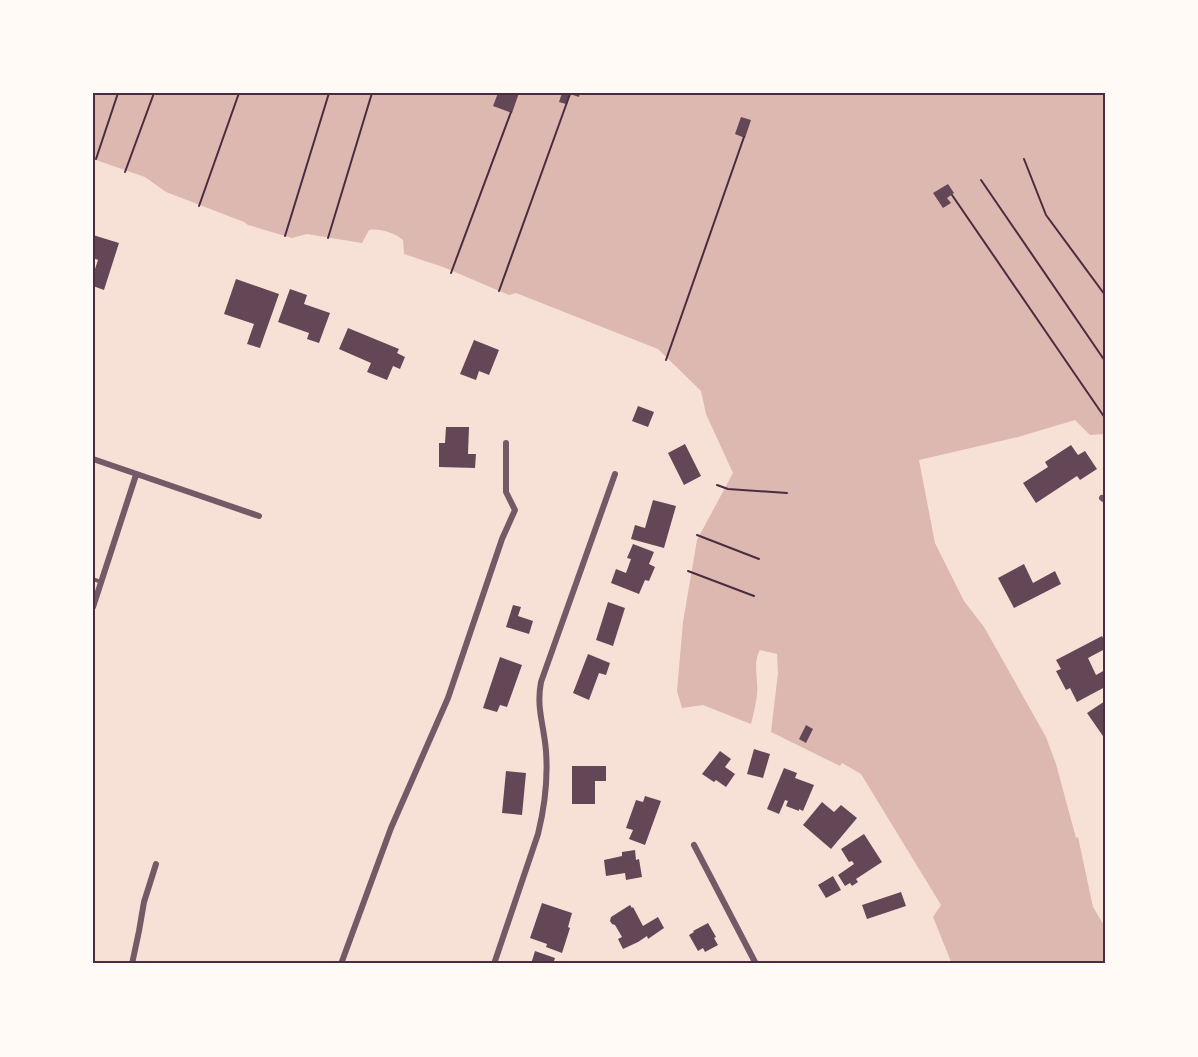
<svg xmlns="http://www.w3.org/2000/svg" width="1198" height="1057" viewBox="0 0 1198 1057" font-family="'Space Grotesk',sans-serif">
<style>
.water{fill:#dcb8b0}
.building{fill:#644757}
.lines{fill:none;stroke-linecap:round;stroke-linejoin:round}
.path{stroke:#4a2c40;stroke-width:2}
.service{stroke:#755966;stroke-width:4}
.minor{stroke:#755966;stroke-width:6}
.neatline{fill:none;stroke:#4a2c40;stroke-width:2}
</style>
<rect width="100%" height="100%" fill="#f7e1d7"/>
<path class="water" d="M93,93H1105V434L1090,435L1075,420L1018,437L919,460L935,543L964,601L984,627L1046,737L1056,764L1076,838L1078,837L1093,907L1105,927V964H952L933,917L941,905L861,774L842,763L840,766L771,732L778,673L777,654L760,650C752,663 759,681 757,695C756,705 753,715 751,724L703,705L682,708L677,691L683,622L697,540L733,473L706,414L701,391L658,349L516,293L509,295L443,267L404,254L403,240C395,233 379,228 369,230L362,243L307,234L292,238L248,225L244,222L166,192L145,177L93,159Z"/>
<path class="building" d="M498,93H519L512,113L493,106Z
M562,93H580L579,97L570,94L566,104L559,102Z
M741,117L751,120L745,138L735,134Z
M948,184L954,193L947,198L951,203L943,208L933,193Z
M93,235L119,243L104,290L93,286V275L98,260L93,258Z
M236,279L279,294L260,348L247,344L254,324L224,314Z
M290,289L307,295L304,304L330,313L319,343L307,339L309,333L278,322Z
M348,328L399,349L397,353L405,357L400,369L393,366L387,380L367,372L371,363L339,349Z
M474,340L499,350L489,375L479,371L476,380L460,374Z
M638,406L654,412L648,427L632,421Z
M446,427H469L468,454H476L475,468L439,467V443H445Z
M685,444L701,476L684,485L668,453Z
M1071,445L1078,455L1085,451L1097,469L1080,480L1077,476L1036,503L1023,483L1048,467L1045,462Z
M653,500L676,506L664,548L631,539L635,525L645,528Z
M633,544L654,552L649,564L655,567L649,581L645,580L639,594L611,583L616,569L626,573L631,559L627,558Z
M1024,564L1033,583L1055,571L1061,584L1014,608L998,578Z
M608,602L625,608L613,646L596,640Z
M513,605L521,607L518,616L533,621L529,634L506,627Z
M1102,636L1105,642V649L1088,658L1096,675L1105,670V687L1077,702L1070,688L1066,690L1056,671L1061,669L1056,660Z
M588,654L610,663L606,675L599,673L589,700L573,693Z
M500,657L522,665L507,707L500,705L497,712L483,708Z
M1105,701V739L1087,713Z
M806,725L813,729L806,743L799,739Z
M754,749L770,754L763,778L747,774Z
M720,751L731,759L725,767L735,774L726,787L716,780L714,782L702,774Z
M572,766H606V781H595V804H572Z
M784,768L797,773L795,778L814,785L803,811L799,809V811L786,806L788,801L785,800L779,814L767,809Z
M506,771L526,773L522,815L502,813Z
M645,796L661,801L645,845L629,839L633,830L626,828L636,800L643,802Z
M822,802L834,812L841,805L857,818L831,849L803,825Z
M864,834L882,862L856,879L858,882L852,886L850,883L845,886L838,875L854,864L852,861L849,862L841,849Z
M635,850L636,860L639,859L642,877L626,880L625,873L606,876L604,860L622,856V852Z
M833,876L841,890L826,898L818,885Z
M901,892L906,906L867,919L862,905Z
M542,903L572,913L568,927L570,928L562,953L546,947L547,944L530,938Z
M630,905L632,908L633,907L643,926L658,917L664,928L648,939L647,936L638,942L623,949L618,939L622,937L615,925L612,924L610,921L611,917Z
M708,923L716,937L714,938L718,945L705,952L703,948L698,951L689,935L694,932L693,931Z
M535,951L555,958L553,964H531Z"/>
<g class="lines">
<path class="path" d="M96,159L118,93
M1024,159L1046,215L1105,295
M125,172L154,93
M981,180L1105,361
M952,195L1105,418
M199,206L239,93
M285,236L329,93
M328,238L372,93
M451,273L511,112
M499,291L570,94
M666,360L744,137
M717,485L728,489L787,493
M697,535L759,559
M688,571L754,596"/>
<path class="service" d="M93,579L101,582"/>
<path class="minor" d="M93,459L259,516
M1102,498L1105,500
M93,607L136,475
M694,845L756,964
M132,964L139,931L144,902L156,864
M341,964L391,828L448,698L502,539L515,510L506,492V443
M494,964L538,834C545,806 548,779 546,751C544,725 536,708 541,682L615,474"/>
</g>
<rect width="1198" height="1057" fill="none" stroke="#fffaf5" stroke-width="189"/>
<rect x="94" y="94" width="1010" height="868" class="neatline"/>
</svg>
